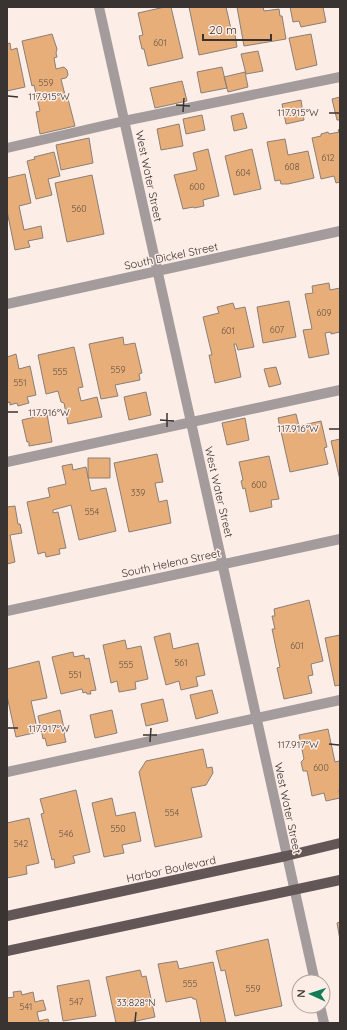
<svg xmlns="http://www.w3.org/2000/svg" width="347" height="1030" viewBox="0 0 347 1030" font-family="Quicksand,sans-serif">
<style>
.building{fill:#e7ae79;stroke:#8a7f76}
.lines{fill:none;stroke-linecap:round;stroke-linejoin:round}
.minor{stroke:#a39b9c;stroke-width:10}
.major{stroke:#635657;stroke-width:10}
.ticks{fill:none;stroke:#393331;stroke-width:1.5}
.labels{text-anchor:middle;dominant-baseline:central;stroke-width:3;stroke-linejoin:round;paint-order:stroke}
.number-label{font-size:9px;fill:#645243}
.street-label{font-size:11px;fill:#393331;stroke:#fdede7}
.ticks-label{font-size:10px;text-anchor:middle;fill:#393331;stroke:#fdede7;stroke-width:3;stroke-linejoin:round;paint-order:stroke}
</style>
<rect width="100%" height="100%" fill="#fdede7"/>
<path class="building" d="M165,7H171L183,58L148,66L144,49H142L139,36L143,35L138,13Z
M189,7H226L231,29L234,28L237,47L199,55Z
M237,7H263L264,11L279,9L280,16H282L286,39L244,46Z
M290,7H323L326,22L301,27L299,21L293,22Z
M52,34L57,49L56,53L57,57L54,58L56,69L64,67L67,70L68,75L66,78L61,79L65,95H67L75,126L40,134L36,112L40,111L34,85L32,86L22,41Z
M311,34L317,65L296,70L289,38Z
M10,43L11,50L17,48L25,87L7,91V44Z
M258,51L263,71L246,74L241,54Z
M222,67L227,88L201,93L197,72Z
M245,72L248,87L228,92L224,77Z
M182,81L187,101L155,108L150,88Z
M340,97V120H337L332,99Z
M301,100L304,120L286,124L282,104Z
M243,113L247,128L234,131L231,116Z
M202,115L205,130L186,134L183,119Z
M179,124L183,146L161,150L157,129Z
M340,129V182L336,183L334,176L321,179L312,138L321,136V134L328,132L329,134L339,132L338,130Z
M89,138L93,163L61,170L56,145Z
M285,139L288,155L308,151L314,178L288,184H281L280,180L275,181L267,142Z
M208,149L219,196L203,200L204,206L194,208L193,207L183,209L174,175L197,170L193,153Z
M252,149L261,189L234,195L225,156Z
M54,152L60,176L48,179L52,195L36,199L27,161L35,159L34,157Z
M25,174L31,203L19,206L24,230L41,226L43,238L28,241L30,247L15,250L7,211V178Z
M92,175L104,234L67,242L55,183Z
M329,283L330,290L340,288V332L331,334V332L325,333L329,354L309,358L303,330L312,329L305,294L313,293L312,286Z
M289,301L296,337L263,343L257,307Z
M233,303L235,309L245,307L254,347L238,350L236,344H234L241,377L215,383L209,355H212L203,317L219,313L217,307Z
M123,337L124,345L135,343L142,373L139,374L140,380L115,385L118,396L101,399L89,344Z
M74,347L83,387L78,388L81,401L97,397L102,417L68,424L64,403L61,402L58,391L46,394L38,355Z
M16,354L19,369L30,366L36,395L27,397L29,403L18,406L17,403L10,405V402L7,403V357Z
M276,367L281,384L269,387L264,369Z
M146,392L151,415L129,420L124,397Z
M47,414L52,442L29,446V442H27L22,420Z
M296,414L299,426L321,421L327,447L324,448L328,464L290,472L278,418Z
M245,418L249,440L227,445L222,423Z
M340,439V480L331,441Z
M157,454L163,482L155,483L159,502L167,500L171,523L129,532L114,463Z
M269,456L279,499L271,500L272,507L250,512L245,488L243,489L241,481L243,480L239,462Z
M88,458H110V478H88Z
M72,464L73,470L86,467L91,491L106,488L116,531L79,540L71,505L53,510V513L58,512L66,548L59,549L60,554L46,557L45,552L38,554L27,502L50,497L48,488L66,484L62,466Z
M15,506L18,524H20L22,533L10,535L15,562L7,564V507Z
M309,600L323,661L311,664L313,675L308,676L312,693L284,699L277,668L280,667L272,629H275L272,616H275L274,609Z
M170,633L173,649L198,643L205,675L196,677L198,686L181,690L179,681L166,685L154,637Z
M340,635V685L335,686L325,638Z
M125,640L127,649L141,646L148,679L135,682L136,689L119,692L117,681L111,683L103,645Z
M73,652L74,657L84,655L85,659L89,658L96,690L90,691L91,694H87L86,692L83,693L82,689L61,694L52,657Z
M39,661L47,698L31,701L38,732L16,737L7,696V669Z
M212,690L218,713L196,719L190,695Z
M163,699L168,721L146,726L141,704Z
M60,710L65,733L64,734L66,742L47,746L45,738L43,739L38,716Z
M112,710L117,733L95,738L90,715Z
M328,729L335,762L339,761L340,763V790H339L340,798L326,801L324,793L312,796L307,771H303L301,762L304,759L299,735Z
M203,749L207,768L212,767L213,773L206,785L191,788L202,837L155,847L139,772L146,761Z
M76,790L90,852L73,856L75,863L55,868L54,859L52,860L41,814L44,813L40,799Z
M112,798L116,816L135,812L141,841L122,845L124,853L104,857L92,803Z
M29,818L39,863L26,866L27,874L7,878V823Z
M340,922V940L337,923Z
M268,939L282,1006L235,1016L225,970L221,971L216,951Z
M177,961L179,969L213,962L226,1023H201L196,999H193L192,997L166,1002L158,964Z
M140,970L142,977L146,976L155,1017L127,1023H116L106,977Z
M89,980L96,1016L63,1021L57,986Z
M21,991L22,995L33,992L35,1002L43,1000L46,1010L37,1012L39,1021L48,1019L49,1023H7V998L14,997L13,992Z"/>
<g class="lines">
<path class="minor" d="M99,7L315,982
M7,148L124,121L340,77
M7,304L340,231
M7,462L340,390
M7,611L340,539
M7,772L340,700
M320,1006L324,1023"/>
<path class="major" d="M7,916L286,856L340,843
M7,951L340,880"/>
</g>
<path class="ticks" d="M8,96L18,97M176,105L190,106M183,112L184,98M329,113H339M8,412H18M160,420L174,421M167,427V413M329,429H339M8,728H18M143,735H157M150,742L151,728M329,744L339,745M135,1022L136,1012"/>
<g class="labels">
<g class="number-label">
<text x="160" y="42">601</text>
<text x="46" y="82">559</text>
<text x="328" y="157">612</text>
<text x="292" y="166">608</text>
<text x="243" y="172">604</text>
<text x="197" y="186">600</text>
<text x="79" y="208">560</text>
<text x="324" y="312">609</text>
<text x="277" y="329">607</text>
<text x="228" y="330">601</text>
<text x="118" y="369">559</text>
<text x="60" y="371">555</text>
<text x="20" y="382">551</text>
<text x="259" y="484">600</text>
<text x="138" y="492">339</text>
<text x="92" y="511">554</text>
<text x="297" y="645">601</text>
<text x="181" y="662">561</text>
<text x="126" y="664">555</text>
<text x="75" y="674">551</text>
<text x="321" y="767">600</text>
<text x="172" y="812">554</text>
<text x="118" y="828">550</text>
<text x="66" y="833">546</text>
<text x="21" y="843">542</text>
<text x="190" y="983">555</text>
<text x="253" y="988">559</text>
<text x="76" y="1001">547</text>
<text x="26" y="1006">541</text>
</g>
<g class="street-label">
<text transform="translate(149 176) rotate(78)">West Water Street</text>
<text transform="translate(171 256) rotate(-12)">South Dickel Street</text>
<text transform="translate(219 492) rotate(77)">West Water Street</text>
<text transform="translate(171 563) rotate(-12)">South Helena Street</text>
<text transform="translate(288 808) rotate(78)">West Water Street</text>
<text transform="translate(171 869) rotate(-12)">Harbor Boulevard</text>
</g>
</g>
<g class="ticks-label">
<text x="49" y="100">117.915°W</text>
<text x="298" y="116">117.915°W</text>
<text x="49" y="416">117.916°W</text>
<text x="298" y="432">117.916°W</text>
<text x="49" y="732">117.917°W</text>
<text x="298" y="748">117.917°W</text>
<text x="136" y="1006">33.828°N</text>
</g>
<rect width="347" height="1030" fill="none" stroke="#393331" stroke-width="16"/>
<g transform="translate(311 994) rotate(273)"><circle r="19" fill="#fdede7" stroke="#afa39e"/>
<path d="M0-3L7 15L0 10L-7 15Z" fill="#107c58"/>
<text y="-6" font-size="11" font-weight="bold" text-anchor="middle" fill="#393331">N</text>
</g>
<path d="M203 34v6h68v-6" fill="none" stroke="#393331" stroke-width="2"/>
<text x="209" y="34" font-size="12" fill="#393331" stroke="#fdede7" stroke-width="3" paint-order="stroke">20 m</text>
</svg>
